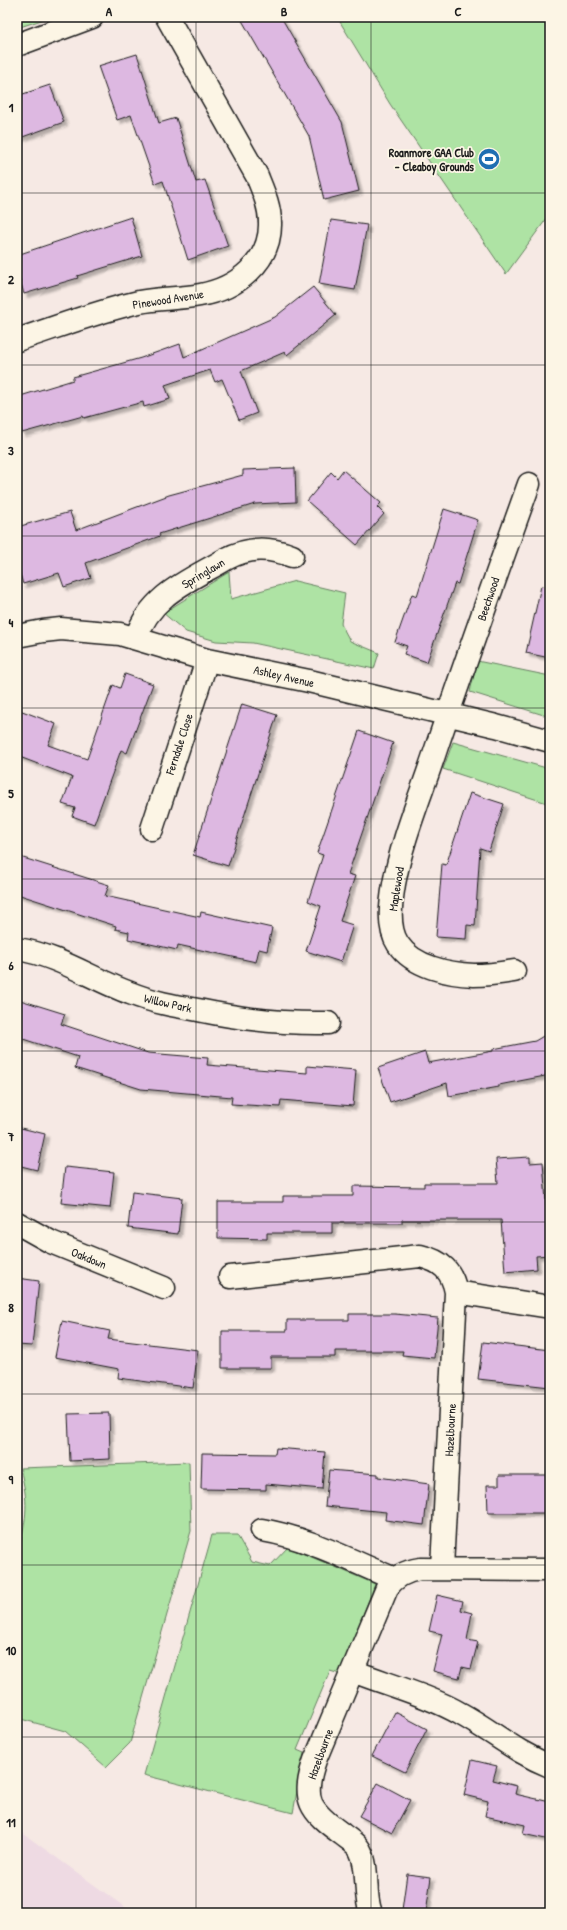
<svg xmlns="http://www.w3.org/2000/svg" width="567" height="1930" viewBox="0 0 567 1930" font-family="'Patrick Hand',sans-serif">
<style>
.built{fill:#eedae3}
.green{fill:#aee3a4;stroke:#658060}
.building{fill:#ddb8e1;stroke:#1c1c1c;filter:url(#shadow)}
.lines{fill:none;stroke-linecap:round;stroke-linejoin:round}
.street-casing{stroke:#1c1c1c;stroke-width:25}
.street{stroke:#fcf5e5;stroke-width:22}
.grid{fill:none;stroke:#1c1c1c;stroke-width:1;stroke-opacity:0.55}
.labels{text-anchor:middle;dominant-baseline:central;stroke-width:3.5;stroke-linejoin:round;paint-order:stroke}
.poi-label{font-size:12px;font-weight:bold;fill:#1c1c1c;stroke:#fcf5e5;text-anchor:end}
.street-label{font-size:12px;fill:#1c1c1c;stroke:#fcf5e5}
.neatline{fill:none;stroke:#1c1c1c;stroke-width:1.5}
.grid-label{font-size:13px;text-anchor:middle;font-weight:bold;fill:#1c1c1c}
</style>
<defs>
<filter id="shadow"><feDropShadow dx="3.5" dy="3.5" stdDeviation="1" flood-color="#0004"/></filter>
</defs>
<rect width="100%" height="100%" fill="#f6e9e4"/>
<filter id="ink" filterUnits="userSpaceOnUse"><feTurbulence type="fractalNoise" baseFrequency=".025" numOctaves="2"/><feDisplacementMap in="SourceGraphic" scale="8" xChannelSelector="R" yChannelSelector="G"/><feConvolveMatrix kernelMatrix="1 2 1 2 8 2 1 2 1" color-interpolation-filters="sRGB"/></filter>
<g filter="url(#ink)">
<path class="built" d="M17,1829L133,1913H17Z"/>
<path class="green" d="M17,17H51L17,28Z
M337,17H550V214L506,274L390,104Z
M229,572L231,599L295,581L345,593L341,624L350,641L379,653L374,669L253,643L216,641L186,632L163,613Z
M477,661L550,676V717L470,692Z
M453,742L550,769V804L443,769Z
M189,1462L191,1531L130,1743L106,1767L65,1731L17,1718V1550L19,1549C27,1514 29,1504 20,1468Z
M212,1535H237L252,1562L270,1566L288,1547L375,1584L340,1674L330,1671L297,1750L304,1753L293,1813L144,1775Z"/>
<path class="building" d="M240,17H281L342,122L359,191L324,200L309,136Z
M137,54L159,123L176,118L196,182L205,180L228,246L188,260L163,181L155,184L131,115L117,120L98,66Z
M50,85L64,122L17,139V96Z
M131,217L142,256L77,276L78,278L24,294L17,269V255Z
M331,220L367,225L355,290L319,284Z
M313,287L336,315L287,355L285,352L241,371L257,413L239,420L222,379L215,382L210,370L165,385L170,399L144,407L143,402L84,418L83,416L22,433L17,416V397L73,380V377L141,358L180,344L184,357L275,317Z
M295,468L296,502L255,504L159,534L160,536L86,563L91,578L64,587L59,573L23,584L17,564V527L70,512L76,530L169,495L243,475V470Z
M343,470L381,503L377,507L384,514L357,545L307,501L331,472L337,478Z
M444,509L478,520L458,584L455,583L427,662L404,654L407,646L395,642L412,594L417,596Z
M541,586L550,587V658L526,653Z
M125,674L153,684L127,753L121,750L94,824L72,816L75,808L62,804L72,777L17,756V709L56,724L48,745L87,759L113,685L120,688Z
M242,704L277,715L228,866L193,855Z
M359,731L393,743L348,874L355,876L340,921L353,925L341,962L306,951L321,906L308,901L323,855L317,853Z
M470,793L504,804L489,851L480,848L475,926L467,925L466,939L436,937L442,864L446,865Z
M17,856L109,885L105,896L200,917L201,912L272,928L267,951L259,949L256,962L178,945L177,950L128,939L129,932L115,929L116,926L17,894Z
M17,999L65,1014L61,1024L148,1053L208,1058L207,1065L307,1073V1066L356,1070L353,1106L281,1100L280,1107L231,1104L232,1097L141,1089L75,1068L78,1057L17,1037Z
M550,1032V1075L499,1085V1087L449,1096L447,1083L390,1102L378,1068L425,1052L428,1063L493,1051V1049L535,1041Z
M17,1127L45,1134L37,1170L17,1165Z
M530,1157V1163L543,1162L550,1253V1255L536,1256L537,1269L505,1272L501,1220H402V1223H332V1233H267V1239L218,1238V1202H283V1196H353V1186L424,1187V1183H498L496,1159Z
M65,1167L114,1172L110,1208L61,1203Z
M132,1192L182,1198L178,1234L128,1228Z
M17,1278L39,1281L32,1346L17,1345Z
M349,1314H395L438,1318L434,1358L402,1355L403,1351H335V1357H271V1368H222V1331H287V1320H349Z
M62,1321L110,1331L108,1339L198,1350L193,1388L118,1378L119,1369L55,1357Z
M483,1342L550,1350V1387L478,1379Z
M109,1413L110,1459L70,1461L68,1414Z
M276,1448L325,1452L322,1489L266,1484V1490L201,1489L202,1453L275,1454Z
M329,1470L378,1474V1477L429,1484L424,1525L385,1520L386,1512L325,1506Z
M499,1475H550V1513H488L487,1485H499Z
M437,1595L463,1601L461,1610L472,1613L467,1640L478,1642L471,1669L462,1667L459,1678L433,1671L442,1634L429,1631Z
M395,1712L427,1729L405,1772L372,1756Z
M472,1760L497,1766L493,1780L517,1786L515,1794L550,1802V1840L523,1834L525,1825L485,1816L488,1801L464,1795Z
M378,1783L410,1800L392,1833L359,1816Z
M407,1874L431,1877L426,1913L402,1910Z"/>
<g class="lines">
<g class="street-casing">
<path id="street" d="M17,45L92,17
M17,340C57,327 98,311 139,302C159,298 180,299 200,295C236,289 271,262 270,223C270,206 263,191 257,176L167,17
M17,636L43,631L61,629L120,634L207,660L309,681L496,726L550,741
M136,638C151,594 189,581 226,559C249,547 268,547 292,556
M152,829L207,660
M17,949C58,955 92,979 130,993C152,1002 175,1006 198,1010C241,1019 283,1024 328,1023
M514,971C501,973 487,975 474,975C449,974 413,967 398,944C387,927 391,902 394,884C402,839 421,795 435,752C465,662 497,573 529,484
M17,1223L51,1242L164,1288
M230,1277L420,1256C442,1261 452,1271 456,1292L550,1307
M262,1530C309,1538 351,1561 395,1579
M442,1568L456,1292
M353,1671C386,1684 430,1696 461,1714C492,1731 515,1752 550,1766
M371,1913C363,1893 370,1869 360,1850C356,1843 348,1839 342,1834C310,1811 301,1800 315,1760L387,1588C395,1576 406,1571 420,1569L550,1570"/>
</g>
<use href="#street" class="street"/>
</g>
</g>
<path class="grid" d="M196,17V1913M371,17V1913M17,193H550M17,365H550M17,536H550M17,708H550M17,879H550M17,1051H550M17,1222H550M17,1394H550M17,1565H550M17,1737H550"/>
<defs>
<g id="stadium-disc" transform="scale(1.15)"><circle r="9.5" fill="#1f6fb2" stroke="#fcf5e5"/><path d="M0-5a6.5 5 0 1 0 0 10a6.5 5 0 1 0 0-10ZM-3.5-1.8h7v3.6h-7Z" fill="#fff"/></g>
</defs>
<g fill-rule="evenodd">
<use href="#stadium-disc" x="489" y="159"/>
</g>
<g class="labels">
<g class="poi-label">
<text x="474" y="152">Roanmore GAA Club<tspan x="474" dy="14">- Cleaboy Grounds</tspan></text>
</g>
<g class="street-label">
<text transform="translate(168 299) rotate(-9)">Pinewood Avenue</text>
<text transform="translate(203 573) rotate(-31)">Springlawn</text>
<text transform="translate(488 599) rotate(-71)">Beechwood</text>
<text transform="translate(284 676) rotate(13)">Ashley Avenue</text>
<text transform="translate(179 744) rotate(-72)">Ferndale Close</text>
<text transform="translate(396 889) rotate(-81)">Maplewood</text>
<text transform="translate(168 1003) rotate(13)">Willow Park</text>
<text transform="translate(89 1258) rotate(22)">Oakdown</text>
<text transform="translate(450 1430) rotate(-87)">Hazelbourne</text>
<text transform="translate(320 1754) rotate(-70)">Hazelbourne</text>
</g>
</g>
<rect width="567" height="1930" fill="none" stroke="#fcf5e5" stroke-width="44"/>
<rect x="22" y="22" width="523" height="1886" class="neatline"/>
<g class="grid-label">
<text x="109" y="16">A</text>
<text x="284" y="16">B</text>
<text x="458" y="16">C</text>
<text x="11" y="112">1</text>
<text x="11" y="284">2</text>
<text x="11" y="455">3</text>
<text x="11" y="627">4</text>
<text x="11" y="798">5</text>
<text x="11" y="970">6</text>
<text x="11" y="1141">7</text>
<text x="11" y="1312">8</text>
<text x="11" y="1484">9</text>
<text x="11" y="1655">10</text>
<text x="11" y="1827">11</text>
</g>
</svg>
